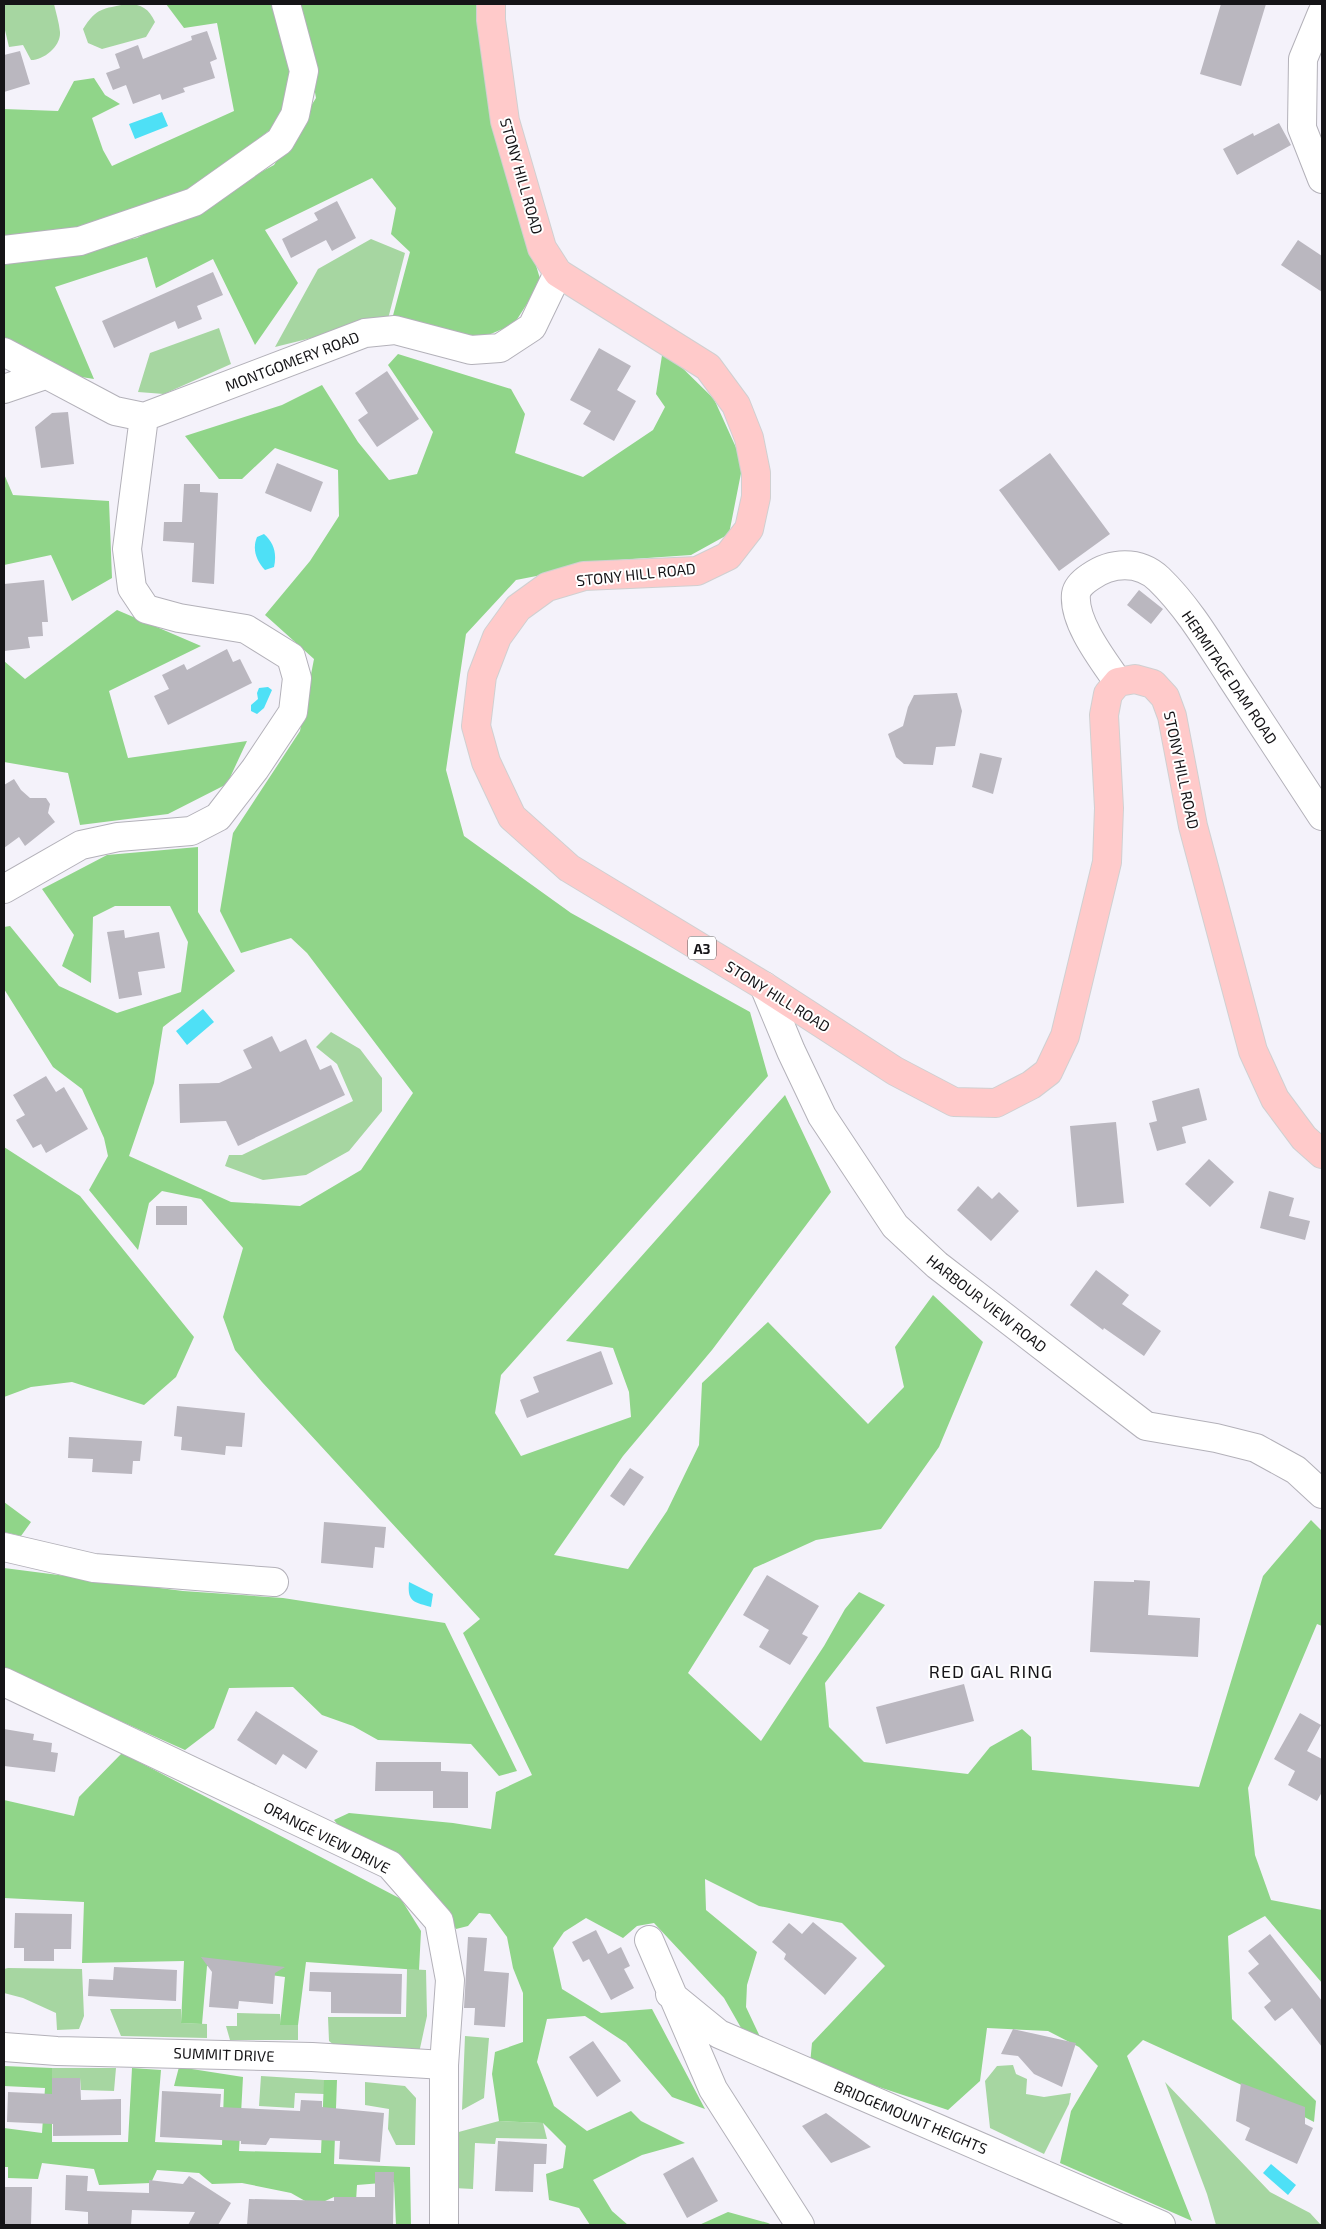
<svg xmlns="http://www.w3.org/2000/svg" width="1326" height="2229" viewBox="0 0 1326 2229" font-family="'Exo 2',sans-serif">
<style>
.green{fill:#a6d6a1}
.forest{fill:#90d589}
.water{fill:#4ee0f6}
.building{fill:#bab7bf}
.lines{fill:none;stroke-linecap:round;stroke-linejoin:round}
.minor-casing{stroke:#b3b1b9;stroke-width:30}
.major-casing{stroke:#d0d0d1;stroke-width:30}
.minor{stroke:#fff;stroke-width:28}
.major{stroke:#ffcaca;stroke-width:28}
.labels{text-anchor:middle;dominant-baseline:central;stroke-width:4;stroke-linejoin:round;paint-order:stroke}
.shield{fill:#fff;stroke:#5b5a5d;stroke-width:1}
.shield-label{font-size:14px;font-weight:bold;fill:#151417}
.street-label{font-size:15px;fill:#151417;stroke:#fff}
.quarter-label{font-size:18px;letter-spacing:1px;fill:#151417;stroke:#fff}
</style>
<rect width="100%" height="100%" fill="#f4f2fa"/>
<path class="green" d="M4,4H54C56,13 59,22 60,32C61,46 44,60 31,60L23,45L9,47L4,26Z
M127,4C142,4 149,9 155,22L146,37L102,49L88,43L83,29C97,7 103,9 127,4Z
M371,239L405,253L388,319L275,347L318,269Z
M219,328L231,364L164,394L138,392L150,353Z
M331,1032L360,1049L382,1078V1111L349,1151L306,1175L263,1180L225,1166L229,1155H242L353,1101L337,1064L316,1047Z
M8,1968L82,1969L84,2016L79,2029L57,2030L56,2013L23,1998L4,1993V1969Z
M407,1969L426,1970L427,2016L419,2053L339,2049L329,2041L328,2017H406Z
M110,2009H181V2023L207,2024V2038L121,2036Z
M237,2013L280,2014L281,2025H298V2040H230L226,2026H237Z
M465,2036L489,2038L484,2098L462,2110Z
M1013,2065L1016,2074L1027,2079L1026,2094L1044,2097L1071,2093L1069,2104L1044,2154L990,2128L985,2081L997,2066Z
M52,2068H116L114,2091L81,2090L80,2078H52Z
M261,2076L324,2080V2094L295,2093L294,2108L259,2106Z
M365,2082L405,2086L416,2098L415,2145H396L388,2129L389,2109L365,2105Z
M1165,2082L1270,2192L1310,2213L1321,2225H1216L1207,2194Z
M499,2121L543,2123L547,2139L496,2138L495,2144L475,2143L473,2189L454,2188L455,2133Z"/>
<path class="forest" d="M166,4H279L294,73L284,119L188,193L71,235L4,239V109L58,111L74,81L94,78L105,95L120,104L92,118L103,150L112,166L234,111L217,23L184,28Z
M299,4H479L497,136L541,282L514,324L479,339L391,323L410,252L391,234L396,208L372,178L265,230L298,283L255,345L213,259L156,288L147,257L55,287L94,379L56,373L4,342V265L137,238L274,165L316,98Z
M663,349L714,399L743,463L729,534L691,555L618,560L516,580L466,634L446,770L464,836L571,913L750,1012L768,1076L501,1375L495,1413L521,1456L631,1417L629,1392L613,1348L566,1341L785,1095L831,1192L712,1350L623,1456L554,1555L628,1569L667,1511L699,1445L702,1383L768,1322L868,1424L904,1387L895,1347L933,1295L983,1342L939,1447L881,1529L816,1540L754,1568L688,1673L761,1741L824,1646L845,1609L859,1592L885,1605L825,1683L829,1727L864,1762L968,1774L990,1747L1022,1729L1031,1737L1032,1770L1199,1787L1263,1576L1311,1520L1322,1531V1626L1317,1624L1248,1788L1255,1855L1271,1900L1322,1910V1983L1265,1916L1228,1936L1232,2019L1316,2101L1314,2122L1246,2087L1143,2040L1127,2056L1192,2221L1060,2163L1071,2111L1098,2066L1079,2047L1048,2031L987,2028L980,2081L948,2110L810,2064L812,2043L885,1966L842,1923L759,1906L705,1879L706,1910L757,1952L747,1985L746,2007L762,2041L744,2033L724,1998L654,1923L637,1926L623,1938L586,1918L564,1932L553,1948L562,1989L601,2013L652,2009L705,2109L672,2097L626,2043L585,2016L547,2019L537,2062L554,2106L587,2131L631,2111L641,2121L685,2143L642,2155L593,2180L612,2211L628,2225H590L579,2208L549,2200L546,2174L563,2168L566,2146L543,2123L499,2121L492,2074L495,2052L523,2042V1993L513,1968L507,1937L490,1914L479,1913L468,1926L456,1929L440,1902L348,1837L334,1820L349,1813L453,1823L491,1829L496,1792L532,1775L463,1633L480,1619L262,1382L235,1350L223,1317L243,1248L201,1199L162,1191L149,1203L138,1250L89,1190L108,1156L104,1138L82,1089L53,1067L4,989V927L10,926L59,986L117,1013L181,992L188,942L170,906H115L93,917L91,983L62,966L74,935L42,889L107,855L198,847V912L235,971L163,1027L154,1083L129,1156L231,1202L300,1206L361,1170L413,1093L307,953L291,938L241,953L220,911L233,833L300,731L314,659L265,615L310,561L339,516L338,470L275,448L242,479H219L185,436L282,405L322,385L358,442L389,480L417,474L433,432L388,365L398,354L511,389L525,414L515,453L583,477L653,430L665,407L656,394Z
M4,474L13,495L109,501L112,578L72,601L51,555L4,565Z
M117,610L201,646L109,691L128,758L247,741L227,784L168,814L80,825L68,773L4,762V661L25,679Z
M4,1147L80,1196L194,1337L176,1377L144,1405L72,1382L31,1387L4,1397Z
M4,1502L31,1522L21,1536L4,1532Z
M4,1568L183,1591L283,1598L445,1623L517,1771L499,1776L471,1744L378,1740L353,1726L322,1715L293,1687L229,1688L214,1728L185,1750L4,1669Z
M122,1753L401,1899L421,1931L419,1970L306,1962L298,2025H280L285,1977L207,1966L202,2024L181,2023L184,1961L82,1963L84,1902L4,1898V1800L74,1816L79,1797Z
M4,2066L52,2068V2142H128L132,2068L161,2070L155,2142L222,2145L224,2089L174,2086L179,2067L243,2077L239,2151L321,2153L324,2080H337L334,2164L410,2167L411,2225H396L394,2182L357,2185L356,2201L334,2197L314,2206L291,2193L242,2183L212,2184L199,2173L157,2170L151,2183L99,2185L94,2169L42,2163L38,2179L8,2178V2167H4V2128L42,2133L45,2088L4,2086Z
M728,2212L768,2223L772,2225H699Z"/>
<path class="water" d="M162,112L168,126L135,139L129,124Z
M264,534C274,543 277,553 274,567L265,570C256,560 252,549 257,537Z
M268,687L272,690L264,708L257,714L251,711V705L258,699L257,693L259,688Z
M203,1009L214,1022L187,1045L176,1031Z
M409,1582L433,1594L431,1607C414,1602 407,1602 409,1582Z
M1271,2164L1296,2185L1288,2195L1263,2173Z"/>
<path class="building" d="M1221,4H1266L1241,86L1200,74Z
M207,31L217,59L210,62L215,78L183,88L185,92L162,100L160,94L133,104L126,85L113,90L106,73L120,68L115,54L138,45L143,59L192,40L191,36Z
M20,51L30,84L4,92V55Z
M1279,123L1291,145L1237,175L1223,149L1253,133L1254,136Z
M337,201L356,238L332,251L326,240L291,258L282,239L318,220L314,213Z
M1298,240L1322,256V292L1281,265Z
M213,272L223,295L197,306L202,319L178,329L175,321L114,348L102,321Z
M599,348L631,366L617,390L636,401L614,441L583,424L591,411L570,400Z
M387,371L419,419L377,447L358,420L368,413L355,393Z
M68,412L74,464L41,468L35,427L52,413Z
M1050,453L1110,534L1059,571L999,490Z
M277,463L323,482L311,512L265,493Z
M184,484H200V492L218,493L214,584L192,582L194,543L163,541L164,522H182Z
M44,580L48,622H42L43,636L28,637L30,648L4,651V584Z
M1139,590L1163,609L1151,624L1127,605Z
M227,649L233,662L240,659L252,683L168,725L154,696L169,689L162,675L184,664L187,670Z
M957,693L962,711L955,746L936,747L933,765L904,764L896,757L888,734L903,726L908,707L914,695Z
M980,753L1002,758L993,794L972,787Z
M14,779L21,790L30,798H46L50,804L48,813L55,822L25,846L19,837L4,848V785Z
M124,930L125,938L159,932L165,968L138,972L142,995L119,999L107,932Z
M272,1036L280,1052L306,1039L320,1070L331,1065L345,1095L238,1146L226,1121L180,1123L179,1084L219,1083L252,1068L243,1050Z
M46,1076L56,1092L64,1087L88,1129L46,1153L41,1144L33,1148L16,1120L25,1115L13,1095Z
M1199,1088L1207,1120L1182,1127L1186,1143L1157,1151L1149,1123L1157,1121L1152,1101Z
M1116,1122L1124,1203L1077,1207L1070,1126Z
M1209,1159L1234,1182L1210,1207L1185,1184Z
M978,1186L992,1199L999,1192L1019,1211L991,1241L957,1210Z
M1269,1191L1294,1198L1289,1216L1310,1221L1305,1240L1260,1228Z
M156,1206H187V1225H156Z
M1096,1270L1129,1295L1122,1304L1161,1331L1144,1356L1104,1328L1103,1330L1070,1305Z
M601,1351L613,1384L527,1418L520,1400L539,1392L533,1377Z
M177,1406L245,1413L242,1447L226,1446L225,1455L181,1450L182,1437L174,1436Z
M69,1437L142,1441L140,1461H133L132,1474L92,1472L93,1459L68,1458Z
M630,1468L644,1477L624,1506L610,1496Z
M324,1522L386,1527L384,1548L375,1547L373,1568L321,1563Z
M767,1575L819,1606L802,1634L808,1637L790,1665L759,1647L769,1630L743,1615Z
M1134,1580L1150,1581L1148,1615L1200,1618L1198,1657L1090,1652L1094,1581L1134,1582Z
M964,1684L974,1721L886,1744L876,1707Z
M256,1711L318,1751L306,1769L283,1754L276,1765L237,1740Z
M1300,1713L1321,1725L1307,1751L1322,1759V1792L1317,1801L1288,1785L1295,1771L1274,1759Z
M4,1729L34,1734L33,1740L52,1743L51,1752L58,1753L55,1772L4,1766Z
M376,1762H441V1771L468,1772V1808H433V1791H375Z
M15,1913L72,1914L71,1949H54V1961H24V1948H14Z
M813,1922L857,1958L825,1995L784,1959L786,1954L772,1942L789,1923L802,1934Z
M596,1930L608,1954L621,1947L630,1966L624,1969L634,1988L611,2000L589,1959L583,1962L572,1942Z
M1270,1934L1322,2001V2047L1292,2008L1275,2021L1264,2007L1271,2001L1248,1973L1259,1964L1248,1951Z
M468,1937L487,1938L484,1971L509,1973L505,2027L474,2025L475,2008H464Z
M201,1957L285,1967L275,1973L273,2004L239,2001L238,2009L209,2007L212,1972Z
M114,1967L177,1970L176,2001L88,1996L89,1979L113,1980Z
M310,1972L402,1974L401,2014L331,2013V1992L309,1991Z
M1013,2029L1076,2043L1062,2087L1034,2074L1018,2056L1001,2054Z
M593,2041L621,2081L597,2097L569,2057Z
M52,2078H80L81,2100L121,2099V2135L53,2136V2124L7,2122L8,2092L52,2094Z
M1241,2083L1305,2107V2124L1313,2128L1297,2164L1245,2140L1250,2128L1236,2121Z
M162,2091L221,2094L220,2107L300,2111L301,2100L322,2101V2107L384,2113L380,2162L339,2159L340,2141L270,2138L266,2145L241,2144V2141L160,2137Z
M826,2113L871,2147L831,2163L802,2126Z
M498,2141L547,2144L546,2164H534L533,2192L495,2191Z
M693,2157L718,2201L687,2218L663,2174Z
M375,2172H394L393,2225H247L249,2199L334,2201V2197H375Z
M66,2175L88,2176L87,2191L149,2193V2180L183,2184L189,2176L231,2203L218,2225H188L195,2212L132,2210L131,2225H88V2212L65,2210Z
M4,2187H32L31,2225H4Z"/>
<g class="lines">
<g class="minor-casing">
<path id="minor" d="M1322,13L1303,59L1302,128L1322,179
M4,250L80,241L194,202L280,141L295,115L304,71L286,4
M4,352L115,411L144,417L365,333L395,330L471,350L500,348L532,327L558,273
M4,389L45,375
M1118,682C1103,660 1073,622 1076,594C1077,587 1084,581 1090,577C1111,562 1139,560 1159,579C1188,607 1209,643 1231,677C1261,723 1292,770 1322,816
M4,889L81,845L118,837L191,831L218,817L255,769L293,712L297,678L291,657L246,629L179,618L146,609L132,588L127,549L144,417
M764,986L791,1051L822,1116L895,1226L937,1265L1146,1426L1216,1438L1256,1448L1296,1470L1322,1494
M4,1547L94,1568L274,1582
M4,1682L390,1865L439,1921L450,1980L444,2065V2225
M649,1940L713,2089L800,2225
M670,1994L719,2034L1161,2225
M4,2047L57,2051L312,2057L444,2065"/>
</g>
<g class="major-casing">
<path id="major" d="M491,4V20L505,121L542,248L558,273L708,367L736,405L749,438L756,473V497L749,529L728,556L697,571L584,576L547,587L518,608L497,637L482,676L476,726L486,762L512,817L569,868L764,986L895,1071L954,1102L996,1103L1031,1085L1048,1072L1065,1036L1107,862L1109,808L1104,715L1108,694L1118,682L1135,679L1153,684L1165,697L1172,716L1193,826L1253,1051L1275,1099L1304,1138L1322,1154"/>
</g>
<use href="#minor" class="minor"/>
<use href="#major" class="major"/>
</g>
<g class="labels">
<rect class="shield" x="688" y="936.5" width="28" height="23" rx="4"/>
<g class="shield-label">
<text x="702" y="948">A3</text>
</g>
<g class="street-label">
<text transform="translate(522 176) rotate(74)">STONY HILL ROAD</text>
<text transform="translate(292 361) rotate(-21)">MONTGOMERY ROAD</text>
<text transform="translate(636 574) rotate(-6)">STONY HILL ROAD</text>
<text transform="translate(1230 677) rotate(56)">HERMITAGE DAM ROAD</text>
<text transform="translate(1182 770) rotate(78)">STONY HILL ROAD</text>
<text transform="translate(778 996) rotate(32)">STONY HILL ROAD</text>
<text transform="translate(987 1303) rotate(38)">HARBOUR VIEW ROAD</text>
<text transform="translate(327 1837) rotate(27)">ORANGE VIEW DRIVE</text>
<text transform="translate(224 2054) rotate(2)">SUMMIT DRIVE</text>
<text transform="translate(911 2117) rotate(23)">BRIDGEMOUNT HEIGHTS</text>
</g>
<g class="quarter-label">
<text x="991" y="1671">RED GAL RING</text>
</g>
</g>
<rect width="1326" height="2229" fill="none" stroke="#151417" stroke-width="10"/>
</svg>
